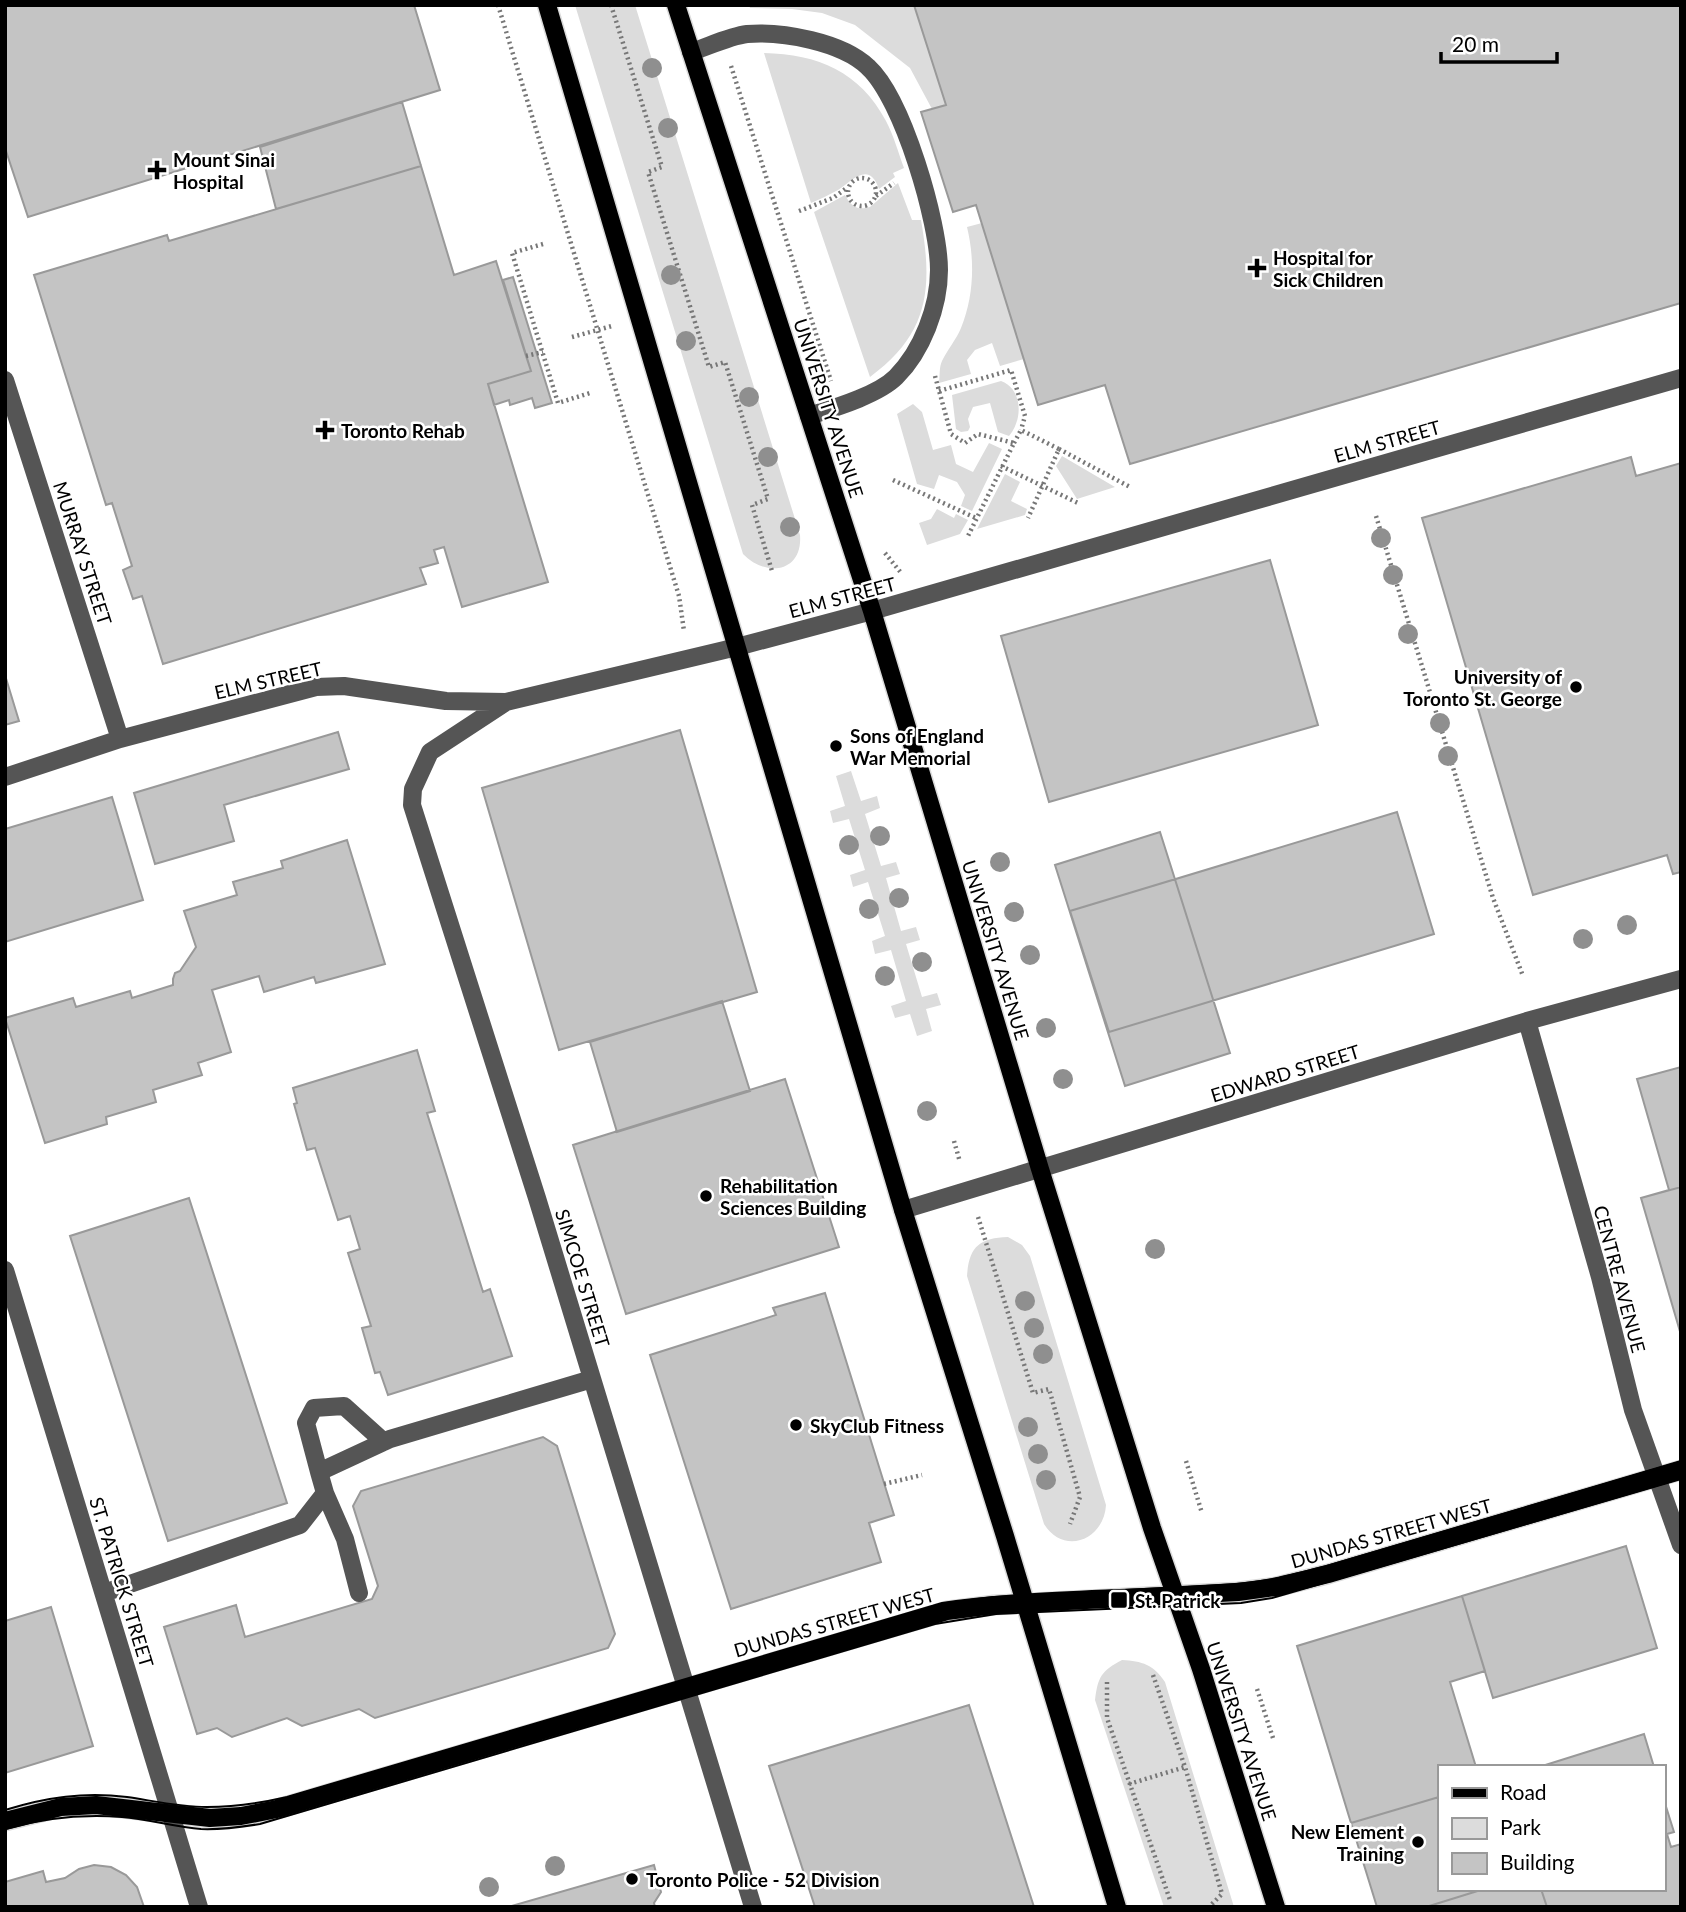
<svg xmlns="http://www.w3.org/2000/svg" width="1686" height="1912" viewBox="0 0 1686 1912" font-family="Lato,sans-serif">
<style>
.green{fill:#dcdcdc}
.building{fill:#c4c4c4;stroke:#999;stroke-width:2}
.lines{fill:none;stroke-linecap:round;stroke-linejoin:round}
.major-casing{stroke:#dbdbdb;stroke-width:21}
.path{stroke:#777;stroke-width:4.5;stroke-dasharray:2 3.5;stroke-linecap:butt}
.minor{stroke:#555;stroke-width:18}
.major{stroke:#000;stroke-width:18}
.tram{stroke:#000;stroke-width:2}
.tree{fill:#8f8f8f}
.poi-dot{fill:#000;stroke:#fff;stroke-width:2.5}
.labels{text-anchor:middle;dominant-baseline:central;stroke-width:5;stroke-linejoin:round;paint-order:stroke}
.poi-label{font-size:19px;font-weight:bold;fill:#000;stroke:#fff;text-anchor:start}
.street-label{font-size:19px;fill:#000;stroke:#fff}
</style>
<rect width="100%" height="100%" fill="#fff"/>
<path class="green" d="M575,5H635L800,535C803,572 766,578 743,554Z
M749,5H914L946,105L932,109L910,68L855,25L822,13L792,9L750,8Z
M764,53C818,54 860,72 886,121C894,136 898,152 904,168L893,173L895,177L879,189C869,160 852,181 838,190C829,195 820,199 811,203Z
M898,183L912,220H921C933,288 929,334 870,377L814,212L845,195C851,206 857,211 870,207Z
M982,223L1024,359L1000,366L992,343L975,350L967,360L971,374L939,383C940,376 939,367 942,361C947,350 956,340 961,328C974,296 975,260 967,227Z
M1001,381C1023,389 1023,420 1009,436L998,432L990,403L973,407L968,419L970,427L968,431L961,432L956,429L952,395Z
M913,404L922,412L933,450L951,445L956,464L973,472L989,443L1002,449L972,511L961,506L965,495L957,482L939,475L934,489L917,484L897,414Z
M1062,456L1115,487L1077,499L1056,466Z
M1005,474L1020,482L1011,501L1027,509L1025,515L977,529Z
M937,509L954,518L956,514L968,520L960,534L927,545L919,523L931,519Z
M851,771L861,801L877,796L880,808L865,814L881,866L896,862L900,874L886,878L901,931L916,927L920,940L906,944L922,997L937,993L941,1005L926,1009L932,1031L917,1036L910,1014L895,1018L891,1006L906,1001L891,950L875,954L872,941L885,936L868,882L853,887L850,875L865,870L849,819L833,823L830,811L845,806L836,776Z
M1008,1237L1022,1245L1030,1256L1106,1505C1104,1540 1064,1556 1044,1524L967,1276C969,1247 979,1238 1008,1237Z
M1122,1660C1142,1661 1154,1665 1165,1682L1234,1907H1164L1095,1700C1098,1677 1101,1671 1122,1660Z"/>
<path class="building" d="M5,5H414L440,90L28,217L5,148Z
M1681,5V303L1130,464L1105,385L1038,405L976,205L953,212L921,112L946,105L914,5Z
M402,102L421,166L276,209L260,147Z
M421,166L454,275L496,261L526,356L531,371L488,384L548,582L462,607L444,547L434,550L438,563L420,568L426,584L163,664L142,596L133,599L123,570L132,566L112,503L106,505L34,275L167,235L169,241Z
M513,277L552,403L535,408L532,398L510,405L509,400L494,405L488,384L531,371L503,280Z
M1631,457L1636,476L1681,463V872L1673,874L1667,855L1533,895L1422,518Z
M1270,560L1318,725L1049,802L1001,636Z
M5,675L19,721L5,725Z
M680,730L757,992L559,1050L482,788Z
M338,732L349,769L224,805L234,841L155,864L134,793Z
M112,797L143,900L5,942V829Z
M1397,812L1434,934L1109,1032L1070,911Z
M1160,832L1230,1053L1125,1086L1055,865Z
M347,840L385,964L316,983L314,977L264,992L259,976L212,990L231,1052L198,1063L202,1075L153,1090L156,1102L106,1117L107,1124L45,1143L5,1018L73,998L76,1007L130,991L132,998L173,985V979L175,973L180,971L196,947L184,911L237,895L233,882L283,868L281,861Z
M722,1001L750,1091L617,1132L590,1042Z
M417,1050L435,1111L427,1113L483,1292L490,1289L512,1356L388,1395L380,1372L375,1373L362,1328L371,1326L348,1253L360,1249L350,1216L338,1220L315,1148L307,1150L294,1104L297,1103L293,1088Z
M1681,1067V1335L1641,1198L1669,1190L1637,1079Z
M785,1079L839,1247L626,1314L573,1145Z
M1681,1187V1335L1641,1198Z
M189,1198L287,1503L168,1541L70,1236Z
M825,1293L894,1515L869,1523L881,1562L731,1609L650,1355L776,1315L773,1308Z
M543,1437L557,1446L615,1634L608,1648L375,1718L359,1709L302,1726L287,1718L232,1737L217,1728L197,1734L164,1627L236,1605L245,1637L372,1599L378,1586L353,1506L361,1491Z
M1626,1546L1657,1648L1493,1698L1462,1596Z
M1462,1596L1485,1671L1450,1682L1476,1767H1439V1797L1351,1823L1297,1646Z
M51,1607L93,1746L5,1773V1621Z
M969,1705L1034,1907H815L769,1766Z
M1644,1734L1654,1767H1539Z
M1439,1797V1889H1484L1426,1907H1377L1351,1823Z
M1663,1797L1674,1832L1667,1834L1671,1847L1681,1844V1907H1547L1541,1889H1663Z
M94,1865L111,1867L126,1875L137,1887L144,1907H5V1882L43,1871L46,1882L65,1878L79,1869Z
M654,1865L661,1892L654,1903L655,1907H508Z
M1484,1889H1541L1547,1907H1426Z"/>
<g class="lines">
<g class="major-casing">
<path id="major" d="M547,5L903,1210L1005,1536L1117,1907
M676,5L872,611L1040,1169L1152,1528L1201,1669L1276,1907
M5,1821L61,1807L96,1805L210,1818L241,1816L277,1809L947,1611L994,1605L1238,1592L1276,1587L1328,1574L1681,1470"/>
</g>
<path class="path" d="M498,5L679,596L684,631
M611,5L662,167L648,172L709,367L725,362L768,499L752,505L772,571
M731,66L831,381
M848 192a14 14 0 1 1 28 0a14 14 0 1 1-28 0Z
M876,196L894,183
M799,211L833,198L848,187
M543,244L512,253L558,403L590,393
M572,337L612,326
M526,356L543,352
M935,376L951,434L965,443L978,434L1014,443L968,536
M939,391L1011,370L1025,416L1021,430
M1014,443L1021,430L1059,449L1028,518
M1059,449L1130,487
M1001,466L1078,503
M893,480L976,518
M1376,516L1493,898L1523,976
M885,553L902,574
M954,1141L960,1162
M978,1217L1033,1393L1049,1389L1080,1497L1070,1524
M1186,1461L1202,1513
M884,1484L922,1475
M1153,1675L1185,1767L1222,1894L1209,1907
M1107,1682V1718L1170,1900
M1257,1689L1273,1738
M1129,1784L1185,1767"/>
<path class="minor" d="M691,52C707,47 730,36 747,34C782,31 842,42 868,67C903,99 939,223 939,270C939,307 922,351 896,377C878,395 834,408 809,416
M5,380L120,739
M506,702L430,752L413,789L412,805L537,1198L753,1907
M5,777L120,739L316,687L344,686L446,701L506,702L737,647L872,611L1681,378
M1527,1021L1600,1277L1633,1410L1681,1545
M903,1210L1527,1021L1681,979
M5,1270L199,1907
M319,1472L306,1423L314,1408L344,1406L384,1442
M325,1493L345,1539L359,1593
M104,1593L300,1525L325,1493L319,1472L390,1439L592,1379"/>
<use href="#major" class="major"/>
<path class="tram" d="M5,1810C47,1797 84,1792 127,1797C154,1801 180,1807 207,1807C234,1807 261,1803 287,1797L942,1603C1039,1589 1138,1592 1235,1584C1267,1582 1299,1573 1330,1565L1681,1461
M5,1829C43,1818 82,1814 122,1817C148,1819 175,1827 201,1829C221,1830 241,1827 260,1824L935,1624L996,1614L1241,1603L1272,1598L1681,1479"/>
</g>
<g class="tree">
<circle cx="652" cy="68" r="10"/>
<circle cx="668" cy="128" r="10"/>
<circle cx="671" cy="275" r="10"/>
<circle cx="686" cy="341" r="10"/>
<circle cx="749" cy="397" r="10"/>
<circle cx="768" cy="457" r="10"/>
<circle cx="790" cy="527" r="10"/>
<circle cx="1381" cy="538" r="10"/>
<circle cx="1393" cy="575" r="10"/>
<circle cx="1408" cy="634" r="10"/>
<circle cx="1440" cy="723" r="10"/>
<circle cx="1448" cy="756" r="10"/>
<circle cx="880" cy="836" r="10"/>
<circle cx="849" cy="845" r="10"/>
<circle cx="1000" cy="862" r="10"/>
<circle cx="899" cy="898" r="10"/>
<circle cx="869" cy="909" r="10"/>
<circle cx="1014" cy="912" r="10"/>
<circle cx="1627" cy="925" r="10"/>
<circle cx="1583" cy="939" r="10"/>
<circle cx="1030" cy="955" r="10"/>
<circle cx="922" cy="962" r="10"/>
<circle cx="885" cy="976" r="10"/>
<circle cx="1046" cy="1028" r="10"/>
<circle cx="1063" cy="1079" r="10"/>
<circle cx="927" cy="1111" r="10"/>
<circle cx="1155" cy="1249" r="10"/>
<circle cx="1025" cy="1301" r="10"/>
<circle cx="1034" cy="1328" r="10"/>
<circle cx="1043" cy="1354" r="10"/>
<circle cx="1028" cy="1427" r="10"/>
<circle cx="1038" cy="1454" r="10"/>
<circle cx="1046" cy="1480" r="10"/>
<circle cx="555" cy="1866" r="10"/>
<circle cx="489" cy="1887" r="10"/>
</g>
<g class="poi-dot">
<path d="M153.5 159.5h7v7h7v7h-7v7h-7v-7h-7v-7h7z"/>
<path d="M1253.5 257.5h7v7h7v7h-7v7h-7v-7h-7v-7h7z"/>
<path d="M321.5 419.5h7v7h7v7h-7v7h-7v-7h-7v-7h7z"/>
<circle cx="1576" cy="687" r="7"/>
<circle cx="836" cy="746" r="7"/>
<circle cx="706" cy="1196" r="7"/>
<circle cx="796" cy="1425" r="7"/>
<rect x="1110" y="1591" width="18" height="18" rx="3.5"/>
<circle cx="1418" cy="1842" r="7"/>
<circle cx="632" cy="1879" r="7"/>
</g>
<g class="labels">
<g class="poi-label">
<text x="173" y="159">Mount Sinai<tspan x="173" dy="22">Hospital</tspan></text>
<text x="1273" y="257">Hospital for<tspan x="1273" dy="22">Sick Children</tspan></text>
<text x="341" y="430">Toronto Rehab</text>
<text x="1562" y="676" text-anchor="end">University of<tspan x="1562" dy="22">Toronto St. George</tspan></text>
<text x="850" y="735">Sons of England<tspan x="850" dy="22">War Memorial</tspan></text>
<text x="720" y="1185">Rehabilitation<tspan x="720" dy="22">Sciences Building</tspan></text>
<text x="810" y="1425">SkyClub Fitness</text>
<text x="1135" y="1600">St. Patrick</text>
<text x="1404" y="1831" text-anchor="end">New Element<tspan x="1404" dy="22">Training</tspan></text>
<text x="646" y="1879">Toronto Police - 52 Division</text>
</g>
<g class="street-label">
<text transform="translate(829 408) rotate(72)">UNIVERSITY AVENUE</text>
<text transform="translate(1387 441) rotate(-16)">ELM STREET</text>
<text transform="translate(83 553) rotate(72)">MURRAY STREET</text>
<text transform="translate(842 597) rotate(-15)">ELM STREET</text>
<text transform="translate(268 680) rotate(-13)">ELM STREET</text>
<text transform="translate(996 950) rotate(73)">UNIVERSITY AVENUE</text>
<text transform="translate(1285 1073) rotate(-17)">EDWARD STREET</text>
<text transform="translate(583 1278) rotate(73)">SIMCOE STREET</text>
<text transform="translate(1620 1279) rotate(75)">CENTRE AVENUE</text>
<text transform="translate(1391 1533) rotate(-16)">DUNDAS STREET WEST</text>
<text transform="translate(122 1582) rotate(73)">ST. PATRICK STREET</text>
<text transform="translate(834 1622) rotate(-16)">DUNDAS STREET WEST</text>
<text transform="translate(1242 1731) rotate(72)">UNIVERSITY AVENUE</text>
</g>
</g>
<rect width="1686" height="1912" fill="none" stroke="#000000" stroke-width="14"/>
<rect x="1438" y="1765" width="228" height="126" fill="#ffffff" stroke="#999999" stroke-width="2"/>
<rect x="1452" y="1788" width="35" height="10" fill="#000000" stroke="#999999" stroke-width="2"/>
<text x="1500" y="1800" font-size="21" fill="#000000">Road</text>
<rect x="1452" y="1818" width="35" height="21" fill="#dcdcdc" stroke="#999999" stroke-width="2"/>
<text x="1500" y="1835" font-size="21" fill="#000000">Park</text>
<rect x="1452" y="1853" width="35" height="21" fill="#c4c4c4" stroke="#999999" stroke-width="2"/>
<text x="1500" y="1870" font-size="21" fill="#000000">Building</text>
<path d="M1441 52v10h116v-10" fill="none" stroke="#000000" stroke-width="3.5"/>
<text x="1452" y="52" font-size="21" fill="#000000" stroke="#ffffff" stroke-width="5" paint-order="stroke">20 m</text>
</svg>
